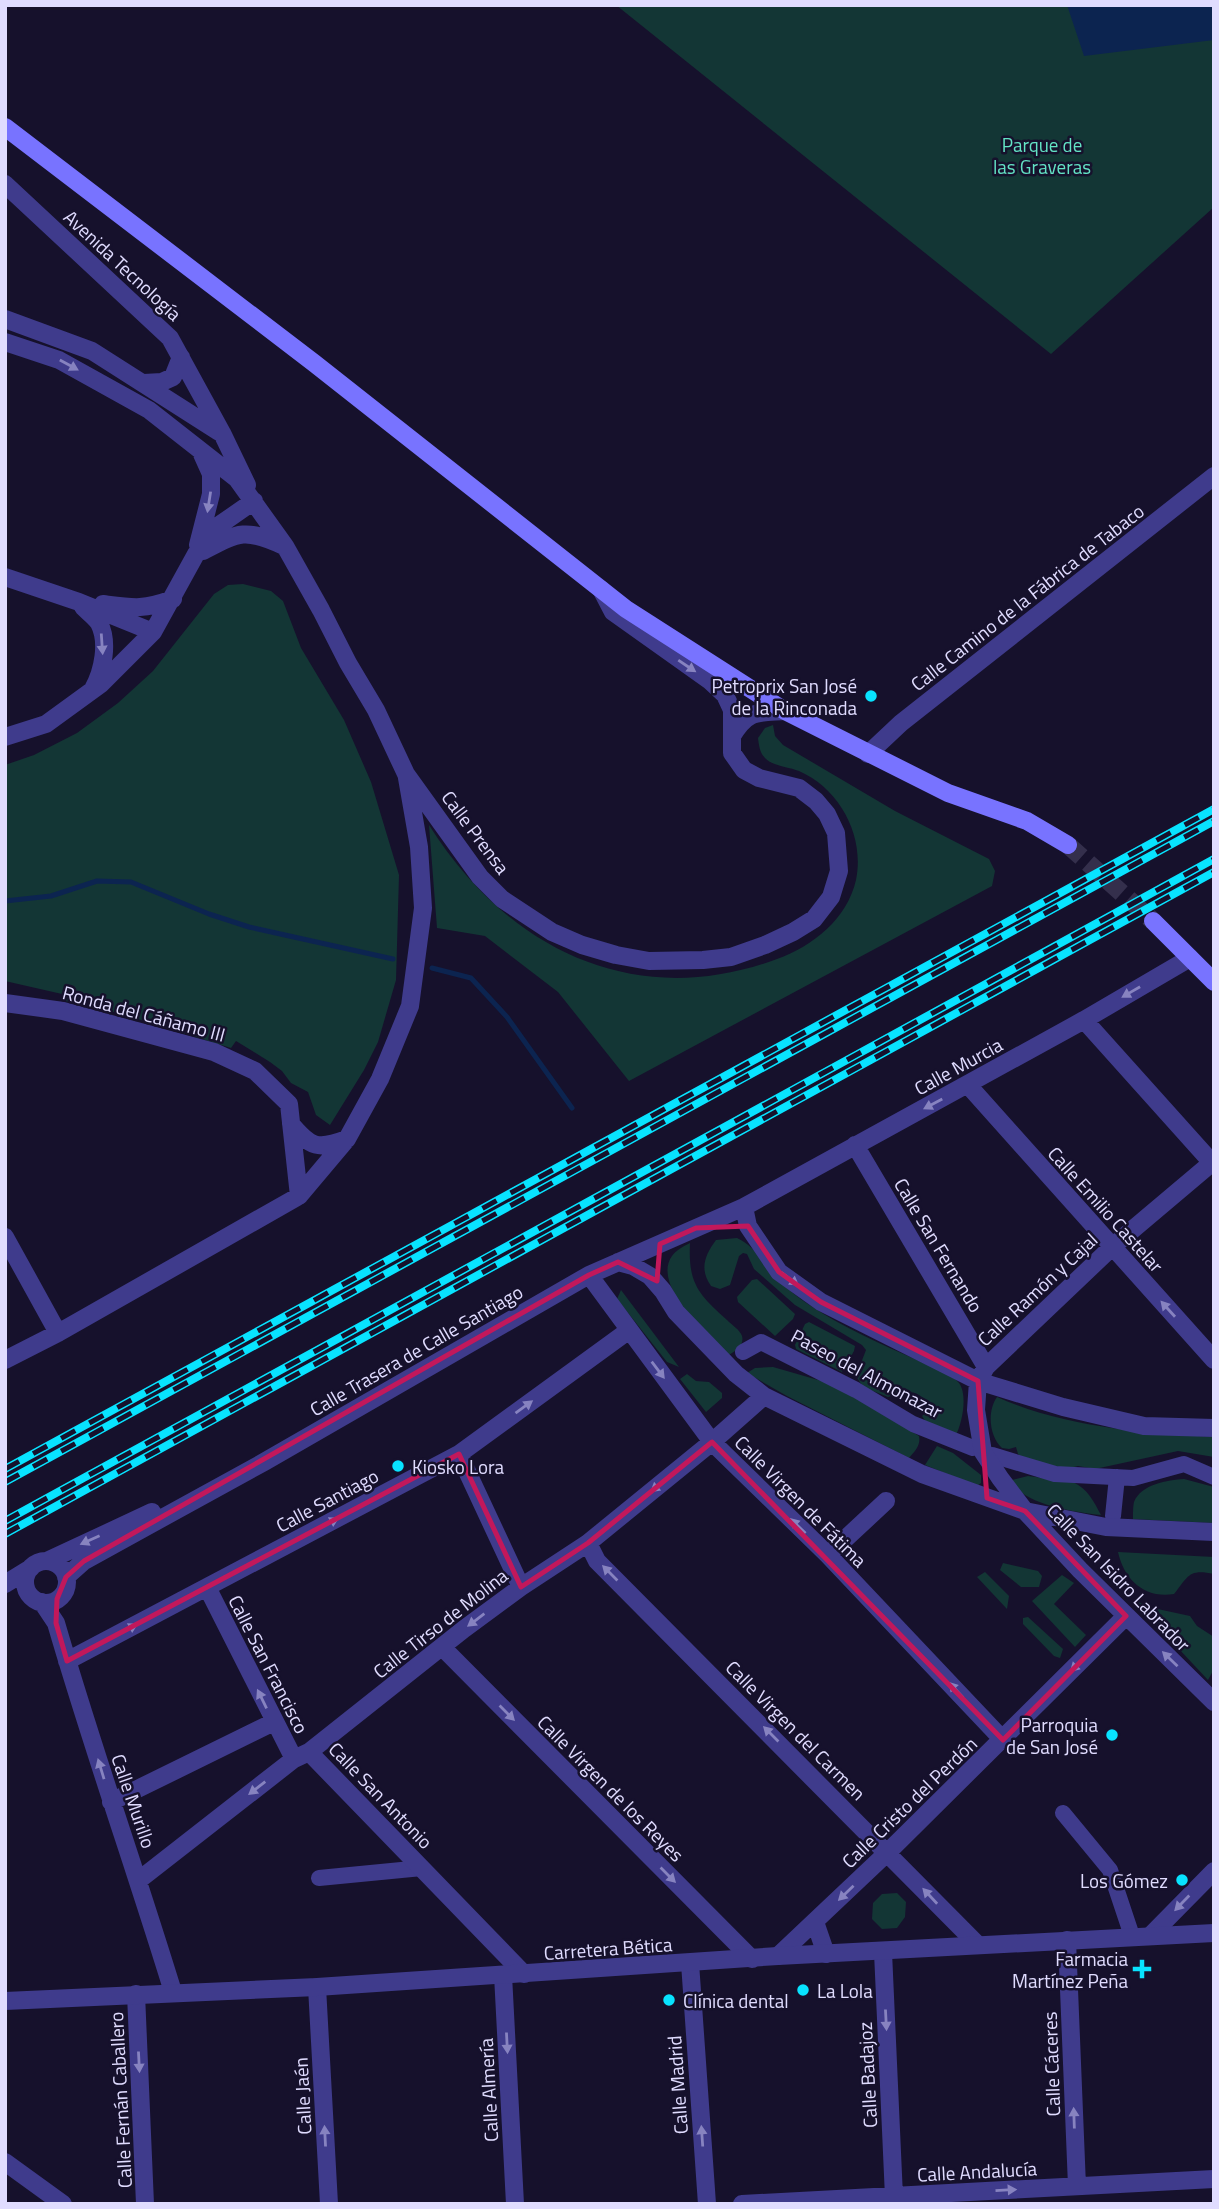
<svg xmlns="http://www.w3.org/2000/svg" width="1219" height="2209" viewBox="0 0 1219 2209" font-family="'Titillium Web',sans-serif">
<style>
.green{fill:#133635}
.water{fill:#0c2450}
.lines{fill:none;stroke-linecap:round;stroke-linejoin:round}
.stream{stroke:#0c2450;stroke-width:5}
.secondary-tunnel{stroke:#342f4c;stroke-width:18;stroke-dasharray:18 9;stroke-linecap:butt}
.pedestrian{stroke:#3f3b8c;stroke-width:16}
.minor{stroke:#3f3b8c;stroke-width:18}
.tertiary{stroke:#3f3b8c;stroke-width:18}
.secondary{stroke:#7873ff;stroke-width:18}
.rail-casing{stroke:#08e3ff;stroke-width:8}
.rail{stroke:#16112c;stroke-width:5;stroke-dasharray:16;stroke-linecap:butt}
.oneway{fill:#8783c0}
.marked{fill:none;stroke:#c2185b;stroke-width:5;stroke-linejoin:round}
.poi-dot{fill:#08e3ff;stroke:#16112c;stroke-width:2.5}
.labels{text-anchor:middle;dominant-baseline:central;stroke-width:5;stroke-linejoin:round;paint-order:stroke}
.park-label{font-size:19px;fill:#63e3c5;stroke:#16112c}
.street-label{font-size:19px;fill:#e0dcff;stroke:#16112c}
.poi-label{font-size:19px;fill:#e0dcff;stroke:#16112c;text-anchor:end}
</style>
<rect width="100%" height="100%" fill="#16112c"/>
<path class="green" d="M616,5H1214V207L1051,354Z
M243,584L271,591L283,601L301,648L344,720L371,782L399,875L396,980L378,1042L364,1070L330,1125L316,1115L308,1092L291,1083L282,1071L270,1062L236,1041L231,1048L122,1014L61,1000L62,994L5,981V765L34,755L77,733L118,703L153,671L214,594L228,585Z
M773,725L775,736L783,745L895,811L989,859L995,871L992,886L629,1081L558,992L485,936L437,928L429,825C507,949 634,1012 777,959C813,946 847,919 856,880C865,836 840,789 799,771C789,767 772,766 765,758C760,753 759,746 758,738L765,728Z
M737,1238C756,1247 764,1264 778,1279C787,1289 800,1299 811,1306C844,1328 881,1344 917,1360C930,1367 949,1371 959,1383C968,1395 962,1423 956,1435L926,1422L922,1416L927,1412V1403C915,1387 904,1392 888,1397L863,1387L856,1376L866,1350L862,1345L795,1305L754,1269L747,1254L743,1253L739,1256L730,1285L720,1289L711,1286C699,1269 705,1255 716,1240Z
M690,1243C688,1283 698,1294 727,1320C732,1325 740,1330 742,1336C745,1347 733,1352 726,1357C709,1338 651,1285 672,1256C675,1251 684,1246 690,1243Z
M757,1279L795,1314L793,1319L775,1336L738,1302L737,1297L752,1280Z
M621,1290L679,1367L667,1362L617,1299Z
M809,1322L855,1346L854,1351L842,1372L796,1349L795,1345L805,1324Z
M773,1367L832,1384L919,1436C921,1445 915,1451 909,1458L787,1396L747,1373L755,1368Z
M687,1374L696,1381L709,1382L722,1393V1398L706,1412L680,1379Z
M997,1397C1064,1427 1141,1433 1214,1437V1457L1178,1451L1095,1469L1078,1466L1067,1469L1023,1459L1018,1454L1016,1447L1009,1449L1002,1448C989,1436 987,1411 997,1397Z
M937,1446L953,1453L981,1475V1483L977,1486L925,1465Z
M1028,1476L1073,1482C1088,1489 1094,1502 1101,1515C1070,1511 1030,1506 1008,1481Z
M1184,1479L1214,1487V1523L1133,1519C1133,1514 1133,1506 1134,1502C1141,1484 1168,1480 1184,1479Z
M1118,1552L1214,1557V1574C1188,1568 1188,1577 1174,1594C1144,1599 1124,1579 1118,1552Z
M1003,1563L1038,1571L1042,1576L1039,1587H1021L1000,1570Z
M985,1572L1009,1596L1007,1609L977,1577Z
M1062,1575L1074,1583L1054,1604L1086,1635L1075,1647L1032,1601Z
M1133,1600L1153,1608L1190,1616L1197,1626L1214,1637V1669L1208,1680Z
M1028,1617L1063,1649L1060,1658L1054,1656L1023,1624V1618Z
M897,1893L906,1902L905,1917L897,1928L882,1929L872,1919L873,1903L882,1894Z"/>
<path class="water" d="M1067,5H1214V40L1084,56Z"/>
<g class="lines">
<path class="stream" d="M5,901L51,896L97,881L131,882L209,914L249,927L393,959
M432,968L471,978L507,1017L572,1108"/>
<path class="secondary-tunnel" d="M1068,845L1153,921"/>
<path class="pedestrian" d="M743,1352L761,1342L856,1390L913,1424L973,1448
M992,1455L1055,1474L1133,1478L1184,1464L1214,1477
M1113,1516L1117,1477
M1063,1813L1110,1870L1132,1936
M319,1878L422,1868"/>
<path class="minor" d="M5,184L170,338L222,433L247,485
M5,319L92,351L219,432
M5,342L59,360L149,410L237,479L285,546L321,610L348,663L376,710L406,774L480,877L502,899L552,932L582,945L616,955L649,961L703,960L731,957L765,945L793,932L814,919L831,897L839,871L836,833L827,814L816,801L799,788L759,778L744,770L732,753V710L725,695L710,681L613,612L601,589
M144,383L162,382L173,377L181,357
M198,545L211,494V474L202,454
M203,551C239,532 245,528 284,546
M5,577L79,602L153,632
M103,604C134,608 143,610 173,599
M83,607C88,612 95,617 99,623C109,642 103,671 93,689
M732,736C748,710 756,713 785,711
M5,737L46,724L101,684L153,632L196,554L218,526L254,501
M868,754L901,723L1214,476
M5,1003L63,1011L214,1052L255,1071L289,1104L299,1196L58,1333L5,1360
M1084,1020L1214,1165
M968,1085L1214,1360
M291,1124C311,1148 318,1150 347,1139
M855,1145L986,1367
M1214,1161L1112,1247L986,1367L978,1381L976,1410L983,1452L1000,1478L1025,1511L1080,1570L1214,1702
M299,1196L347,1139L380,1079L410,1006L423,908L419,847L407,778
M744,1207L748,1226L779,1272L821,1302L978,1381L1063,1407L1144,1426L1214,1428
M5,1237L58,1333
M618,1262L633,1266L650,1276L663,1291L676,1312L736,1374L764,1396L922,1474L1025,1511L1106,1527L1214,1532
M589,1275L712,1442L828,1555L1003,1740
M459,1454L521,1587
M588,1543L597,1561L978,1945
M828,1555L886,1501
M47,1561L152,1512
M25 1582a21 21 0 1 1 42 0a21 21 0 1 1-42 0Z
M66,1577L84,1561L264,1462L589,1275L744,1207L1084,1020L1190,958
M5,1584L31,1568
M207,1587L294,1759
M42,1602L56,1623C92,1747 135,1868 173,1992
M442,1647L752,1959
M67,1661L459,1454L628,1331
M309,1752L524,1974
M111,1802L274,1722
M139,1880L294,1759L309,1752L464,1629L521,1587L588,1543L712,1442L764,1396
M815,1922L826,1954
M1150,1936L1214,1871
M1067,1940L1077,2186
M883,1952L894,2197
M778,1956L888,1852L1126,1616
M690,1963L707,2204
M503,1975L515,2204
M317,1987L329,2204
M136,1994L145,2204
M5,2162L63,2204
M742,2204L1214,2179"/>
<path class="tertiary" d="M5,2001L317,1987L778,1956L1214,1933"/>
<path class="secondary" d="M5,127L314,363L626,609L785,711L948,793L1027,821L1068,845
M1153,921L1214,982"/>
<g class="rail-casing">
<path id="rail" d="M5,1469L1214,809
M5,1482L1214,821
M5,1521L1214,859
M5,1534L1214,872"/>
</g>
<use href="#rail" class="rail"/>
</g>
<defs><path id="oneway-solid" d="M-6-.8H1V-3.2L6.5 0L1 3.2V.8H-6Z" transform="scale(1.75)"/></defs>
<g class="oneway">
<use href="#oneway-solid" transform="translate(69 365) rotate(29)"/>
<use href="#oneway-solid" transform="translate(209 502) rotate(99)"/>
<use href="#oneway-solid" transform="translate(102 644) rotate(86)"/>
<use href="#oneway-solid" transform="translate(687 666) rotate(34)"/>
<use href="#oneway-solid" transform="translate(1131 992) rotate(150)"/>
<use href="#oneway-solid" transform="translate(933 1104) rotate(152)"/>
<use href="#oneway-solid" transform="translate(790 1279) rotate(37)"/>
<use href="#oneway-solid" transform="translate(1168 1309) rotate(-132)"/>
<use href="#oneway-solid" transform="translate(658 1370) rotate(53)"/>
<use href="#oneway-solid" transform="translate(524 1407) rotate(-36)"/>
<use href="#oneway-solid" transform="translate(659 1485) rotate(141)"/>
<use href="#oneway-solid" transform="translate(329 1523) rotate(-28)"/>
<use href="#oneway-solid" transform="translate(798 1526) rotate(-136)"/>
<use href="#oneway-solid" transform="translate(90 1540) rotate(156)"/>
<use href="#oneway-solid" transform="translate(610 1573) rotate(-135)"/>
<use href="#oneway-solid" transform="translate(476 1620) rotate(143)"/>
<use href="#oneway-solid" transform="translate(128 1629) rotate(-28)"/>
<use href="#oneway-solid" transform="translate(1170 1659) rotate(-136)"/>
<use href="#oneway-solid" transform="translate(1078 1664) rotate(135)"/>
<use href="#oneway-solid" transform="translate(956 1690) rotate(-133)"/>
<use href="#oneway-solid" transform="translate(262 1699) rotate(-116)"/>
<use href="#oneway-solid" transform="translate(507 1713) rotate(45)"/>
<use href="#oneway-solid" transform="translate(771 1734) rotate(-135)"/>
<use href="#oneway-solid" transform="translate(101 1769) rotate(-107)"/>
<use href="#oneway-solid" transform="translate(257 1788) rotate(142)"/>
<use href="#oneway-solid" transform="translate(668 1875) rotate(45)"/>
<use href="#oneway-solid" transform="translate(846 1893) rotate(136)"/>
<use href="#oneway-solid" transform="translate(930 1896) rotate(-133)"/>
<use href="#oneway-solid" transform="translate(1182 1903) rotate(134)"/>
<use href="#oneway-solid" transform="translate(886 2020) rotate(87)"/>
<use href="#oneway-solid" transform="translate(507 2043) rotate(87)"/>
<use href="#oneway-solid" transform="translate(139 2062) rotate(87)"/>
<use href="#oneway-solid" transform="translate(1074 2118) rotate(-92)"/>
<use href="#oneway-solid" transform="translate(325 2136) rotate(-93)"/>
<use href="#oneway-solid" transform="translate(702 2136) rotate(-94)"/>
<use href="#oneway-solid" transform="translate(1006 2190) rotate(-3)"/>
</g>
<path class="marked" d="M748,1226L779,1272L821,1302L978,1381L987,1498L1025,1511L1126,1616L1003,1740L712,1442L588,1543L521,1587L459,1454L67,1661L56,1623L57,1599L66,1577L84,1561L589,1275L618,1262L657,1281L660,1244L696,1228Z"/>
<g class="poi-dot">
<circle cx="871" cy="696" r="7"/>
<circle cx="398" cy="1466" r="7"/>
<circle cx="1112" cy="1735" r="7"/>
<circle cx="1182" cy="1880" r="7"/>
<path d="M1138.5 1958.5h7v7h7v7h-7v7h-7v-7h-7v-7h7z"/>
<circle cx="803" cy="1990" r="7"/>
<circle cx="669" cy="2000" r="7"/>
</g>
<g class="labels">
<g class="park-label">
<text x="1042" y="144">Parque de<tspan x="1042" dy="22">las Graveras</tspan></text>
</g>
<g class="street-label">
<text transform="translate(123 265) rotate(43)">Avenida Tecnología</text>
<text transform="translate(1027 597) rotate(-38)">Calle Camino de la Fábrica de Tabaco</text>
<text transform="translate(476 832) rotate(53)">Calle Prensa</text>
<text transform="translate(144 1013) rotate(15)">Ronda del Cáñamo III</text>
<text transform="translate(958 1066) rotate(-29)">Calle Murcia</text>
<text transform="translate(1106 1209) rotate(48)">Calle Emilio Castelar</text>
<text transform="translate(939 1245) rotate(59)">Calle San Fernando</text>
<text transform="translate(1037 1289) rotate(-43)">Calle Ramón y Cajal</text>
<text transform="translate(416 1350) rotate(-30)">Calle Trasera de Calle Santiago</text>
<text transform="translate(867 1373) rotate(28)">Paseo del Almonazar</text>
<text transform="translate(327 1500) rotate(-28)">Calle Santiago</text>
<text transform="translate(801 1501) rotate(45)">Calle Virgen de Fátima</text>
<text transform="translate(1119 1577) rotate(46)">Calle San Isidro Labrador</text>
<text transform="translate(440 1623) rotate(-38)">Calle Tirso de Molina</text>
<text transform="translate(269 1664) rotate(63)">Calle San Francisco</text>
<text transform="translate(796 1730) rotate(45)">Calle Virgen del Carmen</text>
<text transform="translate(611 1788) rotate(45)">Calle Virgen de los Reyes</text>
<text transform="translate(381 1795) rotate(46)">Calle San Antonio</text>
<text transform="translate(134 1801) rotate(71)">Calle Murillo</text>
<text transform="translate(909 1802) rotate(-44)">Calle Cristo del Perdón</text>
<text transform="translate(608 1948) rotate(-4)">Carretera Bética</text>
<text transform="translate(1051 2064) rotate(-92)">Calle Cáceres</text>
<text transform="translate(867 2075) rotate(-93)">Calle Badajoz</text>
<text transform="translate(677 2085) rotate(-94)">Calle Madrid</text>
<text transform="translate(488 2090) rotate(-93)">Calle Almería</text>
<text transform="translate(302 2096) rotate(-93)">Calle Jaén</text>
<text transform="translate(120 2100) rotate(-93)">Calle Fernán Caballero</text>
<text transform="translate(977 2171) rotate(-3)">Calle Andalucía</text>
</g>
<g class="poi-label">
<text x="857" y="685">Petroprix San José<tspan x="857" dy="22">de la Rinconada</tspan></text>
<text x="412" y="1466" text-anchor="start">Kiosko Lora</text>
<text x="1098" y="1724">Parroquia<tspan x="1098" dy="22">de San José</tspan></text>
<text x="1168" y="1880">Los Gómez</text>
<text x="1128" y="1958">Farmacia<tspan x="1128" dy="22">Martínez Peña</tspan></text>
<text x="817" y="1990" text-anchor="start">La Lola</text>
<text x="683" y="2000" text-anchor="start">Clínica dental</text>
</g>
</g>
<rect width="1219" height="2209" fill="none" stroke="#e0dcff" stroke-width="14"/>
</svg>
